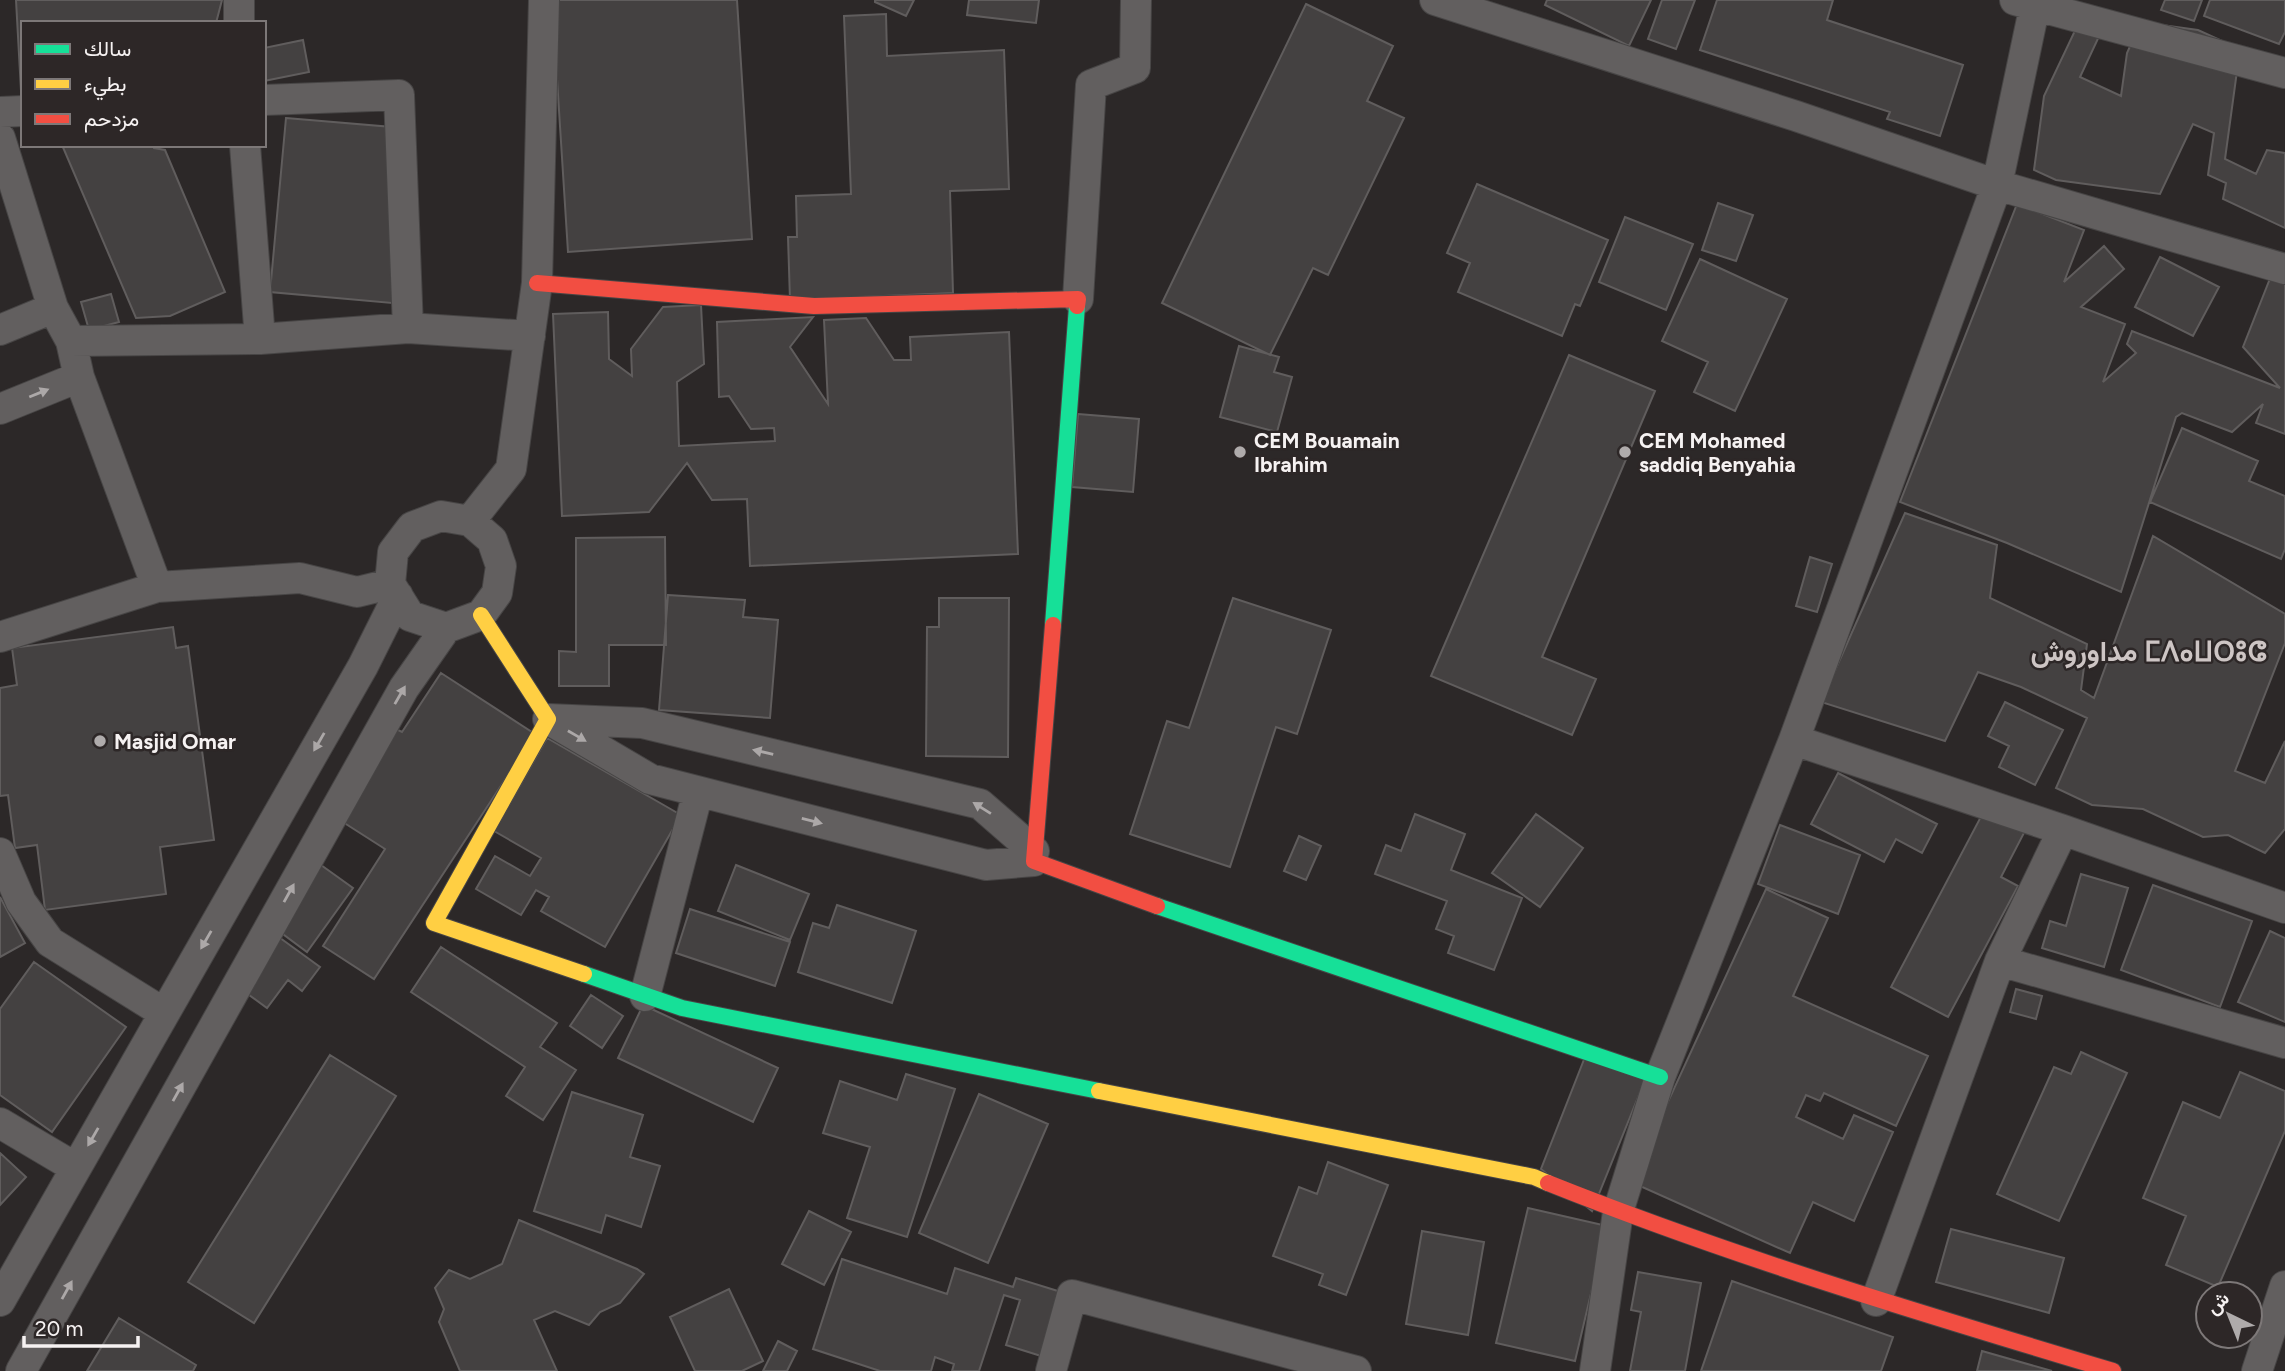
<svg xmlns="http://www.w3.org/2000/svg" width="2285" height="1371" viewBox="0 0 2285 1371" font-family="Figtree,Vazirmatn,'Noto Sans Tifinagh',sans-serif">
<style>
.building{fill:#444141;stroke:#605d5d;stroke-width:2}
.lines{fill:none;stroke-linecap:round;stroke-linejoin:round}
.street-casing{stroke:#474545;stroke-width:32}
.fast-casing{stroke:#474545;stroke-width:18}
.slow-casing{stroke:#474545;stroke-width:18}
.jam-casing{stroke:#474545;stroke-width:18}
.street{stroke:#625f5f;stroke-width:30}
.fast{stroke:#16e098;stroke-width:16}
.slow{stroke:#ffcf43;stroke-width:16}
.jam{stroke:#f24e42;stroke-width:16}
.oneway{fill:#aca8a8}
.poi-dot{fill:#afabab;stroke:#2d2727;stroke-width:2.5}
.labels{text-anchor:middle;dominant-baseline:central;stroke-width:5;stroke-linejoin:round;paint-order:stroke}
.poi-label{font-size:21px;font-weight:bold;fill:#f6f2f2;stroke:#2d2727;text-anchor:start}
.district-label{font-size:28px;font-weight:bold;fill:#cdc5c4;stroke:#2d2727}
</style>
<rect width="100%" height="100%" fill="#2c2828"/>
<path class="building" d="M16,0H222L216,23H23L22,109Z
M552,0H737L752,239L568,252Z
M875,0H914L906,16L875,2Z
M969,0H1039L1036,23L967,15Z
M1547,0H1651L1629,46L1545,5Z
M1662,0H1695L1676,49L1648,39Z
M1717,0H1833L1827,20L1963,65L1940,136L1887,119L1890,112L1700,50Z
M2165,0H2202L2194,21L2161,10Z
M2210,0H2285V32L2279,44L2204,16Z
M1306,4L1393,46L1367,101L1404,118L1328,275L1313,268L1270,355L1162,303Z
M886,14L887,56L1004,50L1009,189L950,191L953,293L790,300L788,237H797L796,196L851,194L844,16Z
M2080,20L2102,30L2080,77L2121,96L2127,53L2141,22L2198,30L2240,49L2225,159L2256,174L2267,150L2285,153V228L2223,199L2226,183L2208,175L2214,133L2193,124L2160,194L2056,180L2034,170L2044,96Z
M303,40L309,72L264,81V48Z
M286,118L392,127L403,304L270,292Z
M62,145H153L154,148L165,150L225,292L170,316L136,318Z
M1477,184L1608,240L1580,306L1575,304L1562,336L1458,292L1470,263L1447,253Z
M1718,203L1753,215L1736,261L1702,250Z
M2017,204L2084,230L2064,282L2104,246L2124,269L2081,307L2125,324L2103,382L2136,353L2127,344L2132,331L2280,388L2243,347L2271,276L2285,281V434L2256,423L2263,404L2232,432L2182,413L2176,417L2121,592L2007,543L1900,502Z
M1625,217L1693,244L1666,310L1599,282Z
M2160,257L2219,287L2193,336L2135,307Z
M1700,259L1787,299L1735,411L1694,392L1708,362L1662,341Z
M111,294L119,322L89,330L81,302Z
M701,305L704,364L677,382L679,446L775,441L774,428L751,429L729,396L719,397L717,322L813,317L790,347L828,404L824,320L866,318L894,360H911L910,337L1009,332L1018,554L750,566L747,499L712,500L687,463L649,512L562,516L553,314L608,312L609,359L632,376L631,349L663,307Z
M1239,346L1279,357L1274,372L1292,377L1277,432L1220,417Z
M1569,355L1655,391L1542,657L1596,679L1572,735L1431,676Z
M1078,414L1139,419L1133,492L1072,487Z
M2182,428L2258,461L2249,481L2285,496V549L2281,559L2150,502Z
M1905,513L1997,545L1990,598L2087,644L2081,690L2094,698L2153,536L2285,614V643L2235,771L2265,783L2285,741V829L2265,853L2228,835L2203,837L2143,809L2092,805L2056,788L2087,718L2021,687L1978,672L1945,741L1821,702Z
M665,537L666,645H609V686H559V651L576,652V538Z
M1810,557L1832,564L1817,612L1796,606Z
M668,595L745,600L743,617L778,620L770,718L659,710Z
M939,598H1009L1008,757L926,756L927,627H939Z
M1233,598L1331,630L1297,734L1276,727L1230,867L1130,834L1167,721L1189,728Z
M173,627L176,648L188,646L214,840L160,847L166,894L45,910L37,845L15,848L8,795L0,796V688L17,685L12,648Z
M441,673L535,734L374,979L323,946L385,849L335,817L394,728L402,732Z
M2005,702L2063,730L2035,785L1999,767L2009,746L1988,736Z
M547,738L681,815L605,947L541,911L549,897L536,890L521,915L476,889L495,856L530,876L541,858L494,831Z
M1838,773L1937,824L1922,853L1896,839L1884,862L1811,824Z
M1985,809L2025,831L2001,877L2018,886L1948,1017L1891,987Z
M1415,814L1465,834L1451,870L1522,898L1494,970L1448,953L1454,936L1436,929L1447,901L1375,874L1386,845L1401,851Z
M1536,814L1583,848L1540,907L1492,873Z
M1780,825L1860,855L1838,914L1758,884Z
M1299,836L1321,846L1306,880L1284,871Z
M314,860L353,888L307,952L268,923Z
M736,865L809,894L790,940L718,911Z
M2081,874L2128,888L2104,967L2042,948L2050,921L2066,926Z
M2153,885L2252,921L2220,1007L2121,970Z
M1766,889L1828,918L1793,996L1928,1056L1896,1126L1824,1093L1820,1101L1806,1095L1796,1117L1843,1139L1854,1115L1893,1132L1854,1221L1813,1202L1790,1253L1631,1182Z
M0,897L25,943L0,957Z
M837,905L916,931L892,1003L798,972L813,923L829,928Z
M690,909L790,942L775,986L676,953Z
M2270,931L2285,938V1022L2238,1002Z
M276,935L320,967L302,991L288,980L267,1008L238,987Z
M441,947L557,1023L540,1047L576,1070L543,1120L506,1096L525,1067L411,992Z
M34,962L126,1027L52,1132L0,1095V1009Z
M2016,989L2042,996L2036,1019L2010,1012Z
M591,995L623,1016L602,1048L570,1026Z
M643,1005L778,1068L753,1122L618,1058Z
M2081,1052L2127,1073L2059,1221L1997,1194L2054,1067L2071,1074Z
M330,1055L396,1096L254,1323L188,1282Z
M1585,1057L1645,1080L1592,1211L1541,1169Z
M2240,1072L2285,1091V1131L2218,1287L2166,1265L2186,1216L2143,1198L2183,1102L2220,1118Z
M906,1074L955,1089L907,1237L847,1218L870,1147L823,1133L840,1081L897,1100Z
M572,1092L643,1115L630,1157L660,1166L641,1227L606,1215L601,1233L534,1211Z
M979,1094L1048,1124L988,1263L919,1233Z
M0,1153L26,1177L0,1205Z
M1328,1162L1388,1185L1346,1295L1319,1285L1323,1274L1273,1256L1299,1187L1317,1194Z
M1528,1208L1607,1226L1575,1361L1496,1343Z
M809,1211L851,1232L824,1285L782,1264Z
M519,1220L637,1269L644,1274L620,1303L600,1312L589,1325L555,1311L534,1320L557,1371H460L439,1322L444,1309L435,1288L449,1270L470,1279L502,1264Z
M1951,1229L2064,1258L2049,1313L1936,1282Z
M1422,1231L1484,1242L1468,1335L1406,1324Z
M842,1259L947,1294L955,1268L1013,1287L1016,1278L1061,1292L1041,1356L1006,1345L1020,1300L1004,1295L979,1371H952L954,1364L935,1357L931,1371H880L813,1349Z
M1638,1272L1701,1283L1685,1371H1630L1641,1312L1631,1310Z
M1732,1281L1893,1337L1881,1371H1701Z
M729,1289L763,1361L742,1371H695L670,1317Z
M119,1318L196,1365L193,1371H87Z
M778,1341L797,1351L787,1371H763Z
M1982,1351L2052,1371H1977Z"/>
<g class="lines">
<g class="street-casing">
<path id="street" d="M239,0V23
M1435,0L1796,116L1997,185L2285,269
M2015,0L2285,73
M264,100L399,95L408,328
M0,112L23,111
M0,138L53,308L71,341L79,377L157,587
M245,145L260,339
M1078,299L1091,85L1135,68L1136,0
M0,330L53,308
M71,341L260,339L408,328L530,336
M0,409L79,377
M441,516L470,521L492,540L501,566L497,593L481,615L446,628L410,616L390,584L393,552L412,527Z
M470,521L511,469L537,283L544,0
M0,637L157,587L300,578L357,592L390,584
M1794,740L2063,830L2285,908
M0,853L21,902L50,942L164,1013
M1034,861L986,865L650,779L548,719L642,723L980,804L1034,851
M2000,961L2285,1043
M645,996L698,792
M0,1123L76,1168
M0,1301L363,666L398,596
M1876,1301L2000,961L2063,830
M21,1371L404,688L446,628
M1051,1371L1072,1295L1356,1371
M1595,1371L1618,1212L1660,1077L1794,740L1997,185L2036,0
M2257,1371L2285,1286"/>
</g>
<g class="fast-casing">
<path id="fast" d="M1053,625L1077,306
M1157,906L1660,1077
M584,974L682,1008L1099,1091"/>
</g>
<g class="slow-casing">
<path id="slow" d="M481,615L548,719L434,923L584,974
M1099,1091L1534,1177L1548,1183"/>
</g>
<g class="jam-casing">
<path id="jam" d="M537,283L814,306L1078,299L1077,306
M1053,625L1034,861L1157,906
M1548,1183C1733,1257 1923,1314 2113,1371"/>
</g>
<use href="#street" class="street"/>
<use href="#fast" class="fast"/>
<use href="#slow" class="slow"/>
<use href="#jam" class="jam"/>
</g>
<defs><path id="oneway-solid" d="M-6-.8H1V-3.2L6.5 0L1 3.2V.8H-6Z" transform="scale(1.75)"/></defs>
<g class="oneway">
<use href="#oneway-solid" transform="translate(39 393) rotate(-22)"/>
<use href="#oneway-solid" transform="translate(400 695) rotate(-60)"/>
<use href="#oneway-solid" transform="translate(577 736) rotate(30)"/>
<use href="#oneway-solid" transform="translate(319 742) rotate(120)"/>
<use href="#oneway-solid" transform="translate(763 752) rotate(-167)"/>
<use href="#oneway-solid" transform="translate(982 808) rotate(-148)"/>
<use href="#oneway-solid" transform="translate(812 821) rotate(14)"/>
<use href="#oneway-solid" transform="translate(289 893) rotate(-61)"/>
<use href="#oneway-solid" transform="translate(206 940) rotate(120)"/>
<use href="#oneway-solid" transform="translate(178 1092) rotate(-61)"/>
<use href="#oneway-solid" transform="translate(93 1137) rotate(120)"/>
<use href="#oneway-solid" transform="translate(67 1290) rotate(-61)"/>
</g>
<g class="poi-dot">
<circle cx="1240" cy="452" r="7"/>
<circle cx="1625" cy="452" r="7"/>
<circle cx="100" cy="741" r="7"/>
</g>
<g class="labels">
<g class="poi-label">
<text x="1254" y="440">CEM Bouamain<tspan x="1254" dy="24">Ibrahim</tspan></text>
<text x="1639" y="440">CEM Mohamed<tspan x="1639" dy="24">saddiq Benyahia</tspan></text>
<text x="114" y="741">Masjid Omar</text>
</g>
<g class="district-label">
<text x="2149" y="651">مداوروش ⵎⴷⴰⵡⵔⵓⵛ</text>
</g>
</g>
<rect x="21" y="21" width="245" height="126" fill="#2d2727" stroke="#7d7878" stroke-width="2"/>
<rect x="35" y="44" width="35" height="10" fill="#16e098" stroke="#7d7878" stroke-width="2"/>
<text x="84" y="56" font-size="21" fill="#f6f2f2">سالك</text>
<rect x="35" y="79" width="35" height="10" fill="#ffcf43" stroke="#7d7878" stroke-width="2"/>
<text x="84" y="91" font-size="21" fill="#f6f2f2">بطيء</text>
<rect x="35" y="114" width="35" height="10" fill="#f24e42" stroke="#7d7878" stroke-width="2"/>
<text x="84" y="126" font-size="21" fill="#f6f2f2">مزدحم</text>
<g transform="translate(2229 1315) rotate(317)"><circle r="33" fill="#2d2727" stroke="#7d7878" stroke-width="2"/>
<path d="M0-5L12 26L0 18L-12 26Z" fill="#afabab"/>
<text y="-10" font-size="19" font-weight="bold" text-anchor="middle" fill="#f6f2f2">ش</text>
</g>
<path d="M24 1336v10h114v-10" fill="none" stroke="#f6f2f2" stroke-width="3.5"/>
<text x="35" y="1336" font-size="21" fill="#f6f2f2" stroke="#2d2727" stroke-width="5" paint-order="stroke">20 m</text>
</svg>
